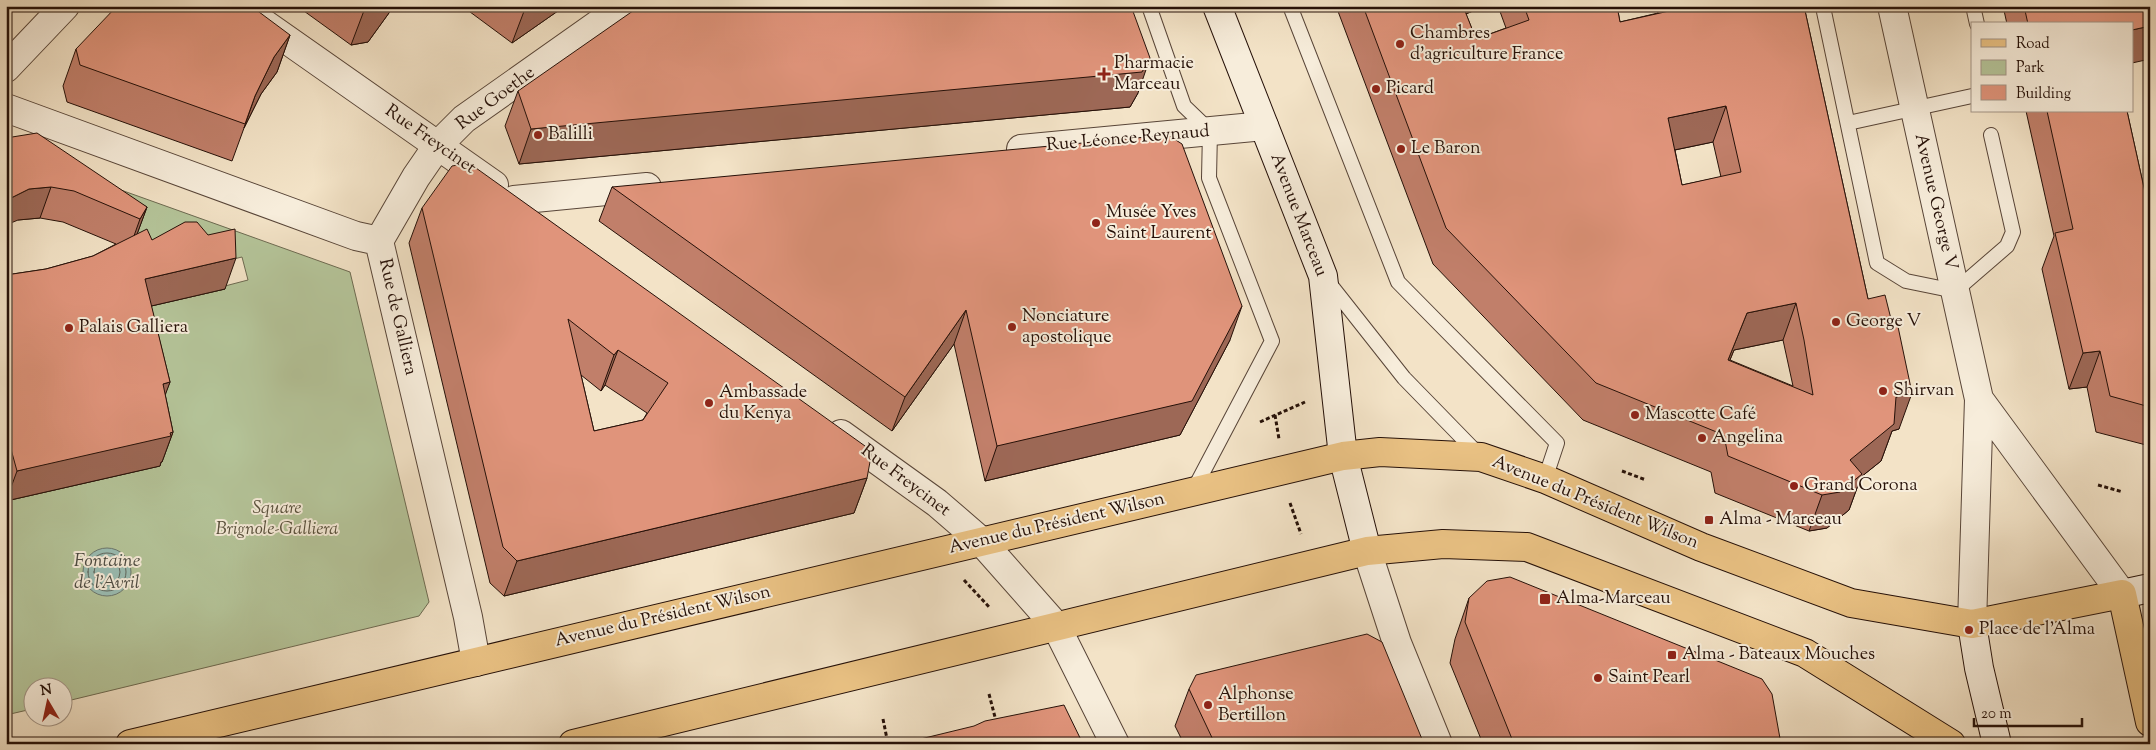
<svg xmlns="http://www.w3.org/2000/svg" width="2156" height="750" viewBox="0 0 2156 750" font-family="'Sorts Mill Goudy',serif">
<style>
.green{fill:#b5c59a;stroke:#6d6a51}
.water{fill:#9bbeb4;stroke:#6c786f}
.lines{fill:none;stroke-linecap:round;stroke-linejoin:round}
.shore{stroke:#60675e;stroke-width:1}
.service-casing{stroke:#584538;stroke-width:16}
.minor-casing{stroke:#584538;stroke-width:30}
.tertiary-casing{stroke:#584538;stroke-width:30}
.secondary-casing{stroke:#251008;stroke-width:30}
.primary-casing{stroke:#251008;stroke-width:30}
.path{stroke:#251008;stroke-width:3;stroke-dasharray:4 2.5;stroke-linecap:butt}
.service{stroke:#f7eddb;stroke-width:14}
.minor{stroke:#f7eddb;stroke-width:28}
.tertiary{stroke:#f7eddb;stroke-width:28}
.secondary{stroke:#f7eddb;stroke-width:28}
.primary{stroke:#eac284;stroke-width:28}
.path-bridge{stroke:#251008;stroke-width:3;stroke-dasharray:4 2.5;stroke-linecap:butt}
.wall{fill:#c17f6a;stroke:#251008;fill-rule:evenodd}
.shaded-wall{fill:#9d6856;stroke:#251008}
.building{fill:#e0947b;stroke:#251008;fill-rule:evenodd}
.poi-dot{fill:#8f2418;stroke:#f7eddb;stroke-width:2}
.labels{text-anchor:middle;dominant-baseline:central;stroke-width:4;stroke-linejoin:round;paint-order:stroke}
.poi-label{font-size:18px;fill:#251008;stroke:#f7eddb;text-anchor:start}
.street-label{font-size:18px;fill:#251008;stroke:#f7eddb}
.park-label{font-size:18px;font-style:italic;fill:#574f3b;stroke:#f7eddb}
.water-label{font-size:19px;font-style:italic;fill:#4e4d44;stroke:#f7eddb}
</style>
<rect width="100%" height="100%" fill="#f3e3c7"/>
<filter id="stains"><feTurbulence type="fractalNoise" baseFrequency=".004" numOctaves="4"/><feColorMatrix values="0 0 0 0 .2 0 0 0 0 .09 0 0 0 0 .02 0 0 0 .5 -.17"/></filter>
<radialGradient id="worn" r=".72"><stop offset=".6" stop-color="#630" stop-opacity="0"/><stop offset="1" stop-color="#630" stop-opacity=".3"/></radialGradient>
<path class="green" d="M65,170L350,272L429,602L419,616L63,702L62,688H32V709L6,715V501L159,466V463L162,462L147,307L225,289V286L248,280L242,257L221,262L136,264Z"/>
<path class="water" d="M83 572a24 24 0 1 1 48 0a24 24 0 1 1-48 0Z"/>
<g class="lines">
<path class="shore" d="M88 572a19 19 0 1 1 38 0a19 19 0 1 1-38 0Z
M94 572a13 13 0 1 1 26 0a13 13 0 1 1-26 0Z"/>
<g class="service-casing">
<path id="service" d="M1149,6L1184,106L1210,131L1209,178L1272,341L1193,491
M1290,6L1398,282L1557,443L1545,479
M1973,6L1977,24
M1823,7L1877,263L1906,281L1955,291L2007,246L2013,232L1991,135
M1848,123L1972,96
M1329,283L1404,378L1479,455"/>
</g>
<g class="minor-casing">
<path id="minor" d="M239,6L494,185
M6,68L65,6
M6,108L356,236L379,241L468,617L476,662
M1021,149L1264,126
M514,200L647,187
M379,241L416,177L438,145L464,119L624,6
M841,434L937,503L981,541L1056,626L1115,744
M1367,551L1397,643L1438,744"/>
</g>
<g class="tertiary-casing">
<path id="tertiary" d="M1892,6L1979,399L1972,624
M1979,399L2122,594"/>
</g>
<g class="secondary-casing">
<path id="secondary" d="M1217,6L1323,276L1343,456L1367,551
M2122,594L2150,588
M1972,624L1979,668L1997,744"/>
</g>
<g class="primary-casing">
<path id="primary" d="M130,744L1343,456L1380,452L1481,457L1545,479L1701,547L1851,603L1972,624L2122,594L2150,722
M573,744L1367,551L1443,544L1527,547L1805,653L1951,744"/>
</g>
<path class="path" d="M1275,415L1279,439
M1260,422L1305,402
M1622,471L1646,480
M2098,485L2123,492
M1290,503L1301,534
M964,580L990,608
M883,719L888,744"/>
<use href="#service" class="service"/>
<use href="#minor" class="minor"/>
<use href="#tertiary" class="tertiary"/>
<use href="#secondary" class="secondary"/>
<use href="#primary" class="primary"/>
<path class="path-bridge" d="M989,694L996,721"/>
</g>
<path class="wall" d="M297,6H394L368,42L351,45Z
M462,6H565L512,43Z
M1336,6H1485L1466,14L1476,39L1506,28L1498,6H1617L1620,22L1658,13L1656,6H1804L1868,299L1899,429L1892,431L1881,461L1861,477L1849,510L1827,528L1809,531L1715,493L1711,472L1583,420L1433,264ZM1713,142L1721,177L1682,185L1675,150ZM1783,340L1793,386L1730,360L1734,350Z
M2003,6H2150L2132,24H2007Z
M290,35L277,72L261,94L244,128L232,161L67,102L63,86L76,49Z
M518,91L1138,93L1130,107L519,164L505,126Z
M2026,111H2127L2146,197L2150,196V446L2096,432L2087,387L2069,389L2042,269L2054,236Z
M6,138L147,207L137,234L152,240L225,289L151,306L170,382L165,394L173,432L162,462H161L160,466L6,501V275L46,269L93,256L116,244L63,222L40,218L18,220Z
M612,187L1230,340L1180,435L985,481L954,344L892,431L599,221Z
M422,208L867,478L854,513L504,596L490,583L409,243ZM581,375L601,391L605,385L647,413L643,420L594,431Z
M1469,598L1781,744H1483L1450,663L1455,639Z
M1189,689L1424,744H1184L1175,726Z"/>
<path class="shaded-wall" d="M375,6H394L368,42L351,45L365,8Z
M526,6H565L512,43Z
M1449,6H1485L1443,23Z
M2150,26V59L2132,63V30Z
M290,35L277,72L261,94L244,128L255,96L274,57Z
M1150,58L1138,93L1130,107L519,164L531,129Z
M1726,106L1713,142L1655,154L1668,118Z
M51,187L40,218L18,220L6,225V201L11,198L29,189Z
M147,207L136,237L129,250L140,219Z
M236,258L225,289L134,310L145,279Z
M1796,303L1783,340L1734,350L1715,396L1728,360L1747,313Z
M1242,306L1230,340L1180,435L985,481L997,446Z
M966,310L954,344L892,431L905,397Z
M618,350L605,385L601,391L614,355Z
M2100,351L2087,387L2069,389L2083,353Z
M170,382L159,412L163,384Z
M1912,393L1899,429L1892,431L1881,461L1861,477L1849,510L1827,528L1809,531L1822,495L1850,460L1896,397Z
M173,432L162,462H161L160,466L6,501L17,471Z
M867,478L854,513L504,596L517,561Z"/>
<path class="building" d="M117,6H251L290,35L274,57L255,96L245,124L80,65L76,49Z
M362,6H375L365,8Z
M640,6H1131L1150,58L1142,72L531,129L518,91Z
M1363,6H1463L1476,39L1529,20L1524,6H1617L1620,22L1678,9V6H1804L1868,299L1885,295L1892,323L1897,322L1912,393L1896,397L1894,424L1850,460L1862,474L1840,492L1822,495L1728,456L1724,435L1596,383L1446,228ZM1726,106L1741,172L1682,185L1668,118ZM1796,303L1804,340L1813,395L1728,360L1747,313Z
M2024,6H2150V26L2132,30V24H2028Z
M2047,111H2127L2146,197L2150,196V407L2110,396L2100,351L2083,353L2055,233L2073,229Z
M37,133L147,207L140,219L74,191L51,187L29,189L11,198L6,201V138Z
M1168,135L1182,144L1242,306L1192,401L997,446L966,310L905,397L612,187Z
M469,163L872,451L867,478L517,561L503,547L422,208L452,166ZM568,319L614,355L618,350L668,383L643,420L594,431Z
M185,222H197L208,235L235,229L236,258L145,279L170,382L163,384L173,432L170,433L171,436L17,471L6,431V275L46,269L93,256L147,229L152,240Z
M1510,577L1762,679L1772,694L1781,744H1514L1465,622L1469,598L1487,581Z
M1367,634L1382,642L1424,744H1215L1189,689L1196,675Z
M1064,705L1083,744H900L974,726L985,721Z"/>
<g class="poi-dot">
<circle cx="1400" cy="44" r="5"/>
<path d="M1101.5 66.5h5v5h5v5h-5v5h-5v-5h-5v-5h5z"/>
<circle cx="1376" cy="89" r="5"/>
<circle cx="538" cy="135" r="5"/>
<circle cx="1401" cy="149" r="5"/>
<circle cx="1096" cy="223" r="5"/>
<circle cx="1836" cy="322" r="5"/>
<circle cx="1012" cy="327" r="5"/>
<circle cx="69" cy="328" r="5"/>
<circle cx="1883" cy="391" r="5"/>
<circle cx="709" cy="403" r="5"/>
<circle cx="1635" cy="415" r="5"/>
<circle cx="1702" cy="438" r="5"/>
<circle cx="1794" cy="486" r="5"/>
<rect x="1704" y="515" width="10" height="10" rx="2.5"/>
<rect x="1539" y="593" width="12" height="12" rx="2.5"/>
<circle cx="1969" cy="630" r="5"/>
<rect x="1667" y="650" width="10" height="10" rx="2.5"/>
<circle cx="1598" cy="678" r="5"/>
<circle cx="1208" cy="705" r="5"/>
</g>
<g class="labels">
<g class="poi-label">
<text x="1410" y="34">Chambres<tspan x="1410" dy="21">d'agriculture France</tspan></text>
<text x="1114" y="64">Pharmacie<tspan x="1114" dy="21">Marceau</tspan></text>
<text x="1386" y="89">Picard</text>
<text x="548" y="135">Balilli</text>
<text x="1411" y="149">Le Baron</text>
<text x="1106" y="213">Musée Yves<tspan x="1106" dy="21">Saint Laurent</tspan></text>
<text x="1022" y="317">Nonciature<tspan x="1022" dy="21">apostolique</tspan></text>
<text x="1846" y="322">George V</text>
<text x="79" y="328">Palais Galliera</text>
<text x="1893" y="391">Shirvan</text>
<text x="719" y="393">Ambassade<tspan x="719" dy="21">du Kenya</tspan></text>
<text x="1645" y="415">Mascotte Café</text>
<text x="1712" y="438">Angelina</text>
<text x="1804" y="486">Grand Corona</text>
<text x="1719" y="520">Alma - Marceau</text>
<text x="1556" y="599">Alma-Marceau</text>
<text x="1979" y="630">Place de l'Alma</text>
<text x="1682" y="655">Alma - Bateaux Mouches</text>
<text x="1608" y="678">Saint Pearl</text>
<text x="1218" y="695">Alphonse<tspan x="1218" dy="21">Bertillon</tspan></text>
</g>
<g class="street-label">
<text transform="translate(496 99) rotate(-37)">Rue Goethe</text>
<text transform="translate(1128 139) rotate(-5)">Rue Léonce Reynaud</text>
<text transform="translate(430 140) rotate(35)">Rue Freycinet</text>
<text transform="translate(1935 202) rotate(77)">Avenue George V</text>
<text transform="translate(1298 215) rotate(69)">Avenue Marceau</text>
<text transform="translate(397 317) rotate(77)">Rue de Galliera</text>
<text transform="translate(905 481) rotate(37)">Rue Freycinet</text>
<text transform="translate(1595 503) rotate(22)">Avenue du Président Wilson</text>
<text transform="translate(1057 524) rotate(-13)">Avenue du Président Wilson</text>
<text transform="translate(663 617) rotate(-13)">Avenue du Président Wilson</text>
</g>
<g class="park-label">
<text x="277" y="509">Square<tspan x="277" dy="21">Brignole-Galliera</tspan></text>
</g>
<g class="water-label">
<text x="107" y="561">Fontaine<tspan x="107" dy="22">de l'Avril</tspan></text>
</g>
</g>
<rect width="2156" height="750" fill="none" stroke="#f3e3c7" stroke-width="25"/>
<rect x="8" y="8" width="2141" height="735" fill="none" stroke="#251008" stroke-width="2.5"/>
<rect x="12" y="12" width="2131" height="725" fill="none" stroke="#251008"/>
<rect x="1971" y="22" width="162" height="90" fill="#f7eddb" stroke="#a39587"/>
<rect x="1981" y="39" width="25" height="8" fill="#eac284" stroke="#a39587"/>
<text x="2016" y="48" font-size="15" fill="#251008">Road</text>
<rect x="1981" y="60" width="25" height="15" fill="#b5c59a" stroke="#a39587"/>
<text x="2016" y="72" font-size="15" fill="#251008">Park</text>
<rect x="1981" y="85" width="25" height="15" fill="#e0947b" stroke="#a39587"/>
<text x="2016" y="98" font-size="15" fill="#251008">Building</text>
<g transform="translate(48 702) rotate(351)"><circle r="24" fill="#f7eddb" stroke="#a39587"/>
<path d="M0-4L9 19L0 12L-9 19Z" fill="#8f2418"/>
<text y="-8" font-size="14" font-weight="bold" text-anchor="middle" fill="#251008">N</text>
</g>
<path d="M1974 718v8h108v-8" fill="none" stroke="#251008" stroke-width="2.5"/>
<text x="1981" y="718" font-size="15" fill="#251008" stroke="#f7eddb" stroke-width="4" paint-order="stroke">20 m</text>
<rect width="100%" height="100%" filter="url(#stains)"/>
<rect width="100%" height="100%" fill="url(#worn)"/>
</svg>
